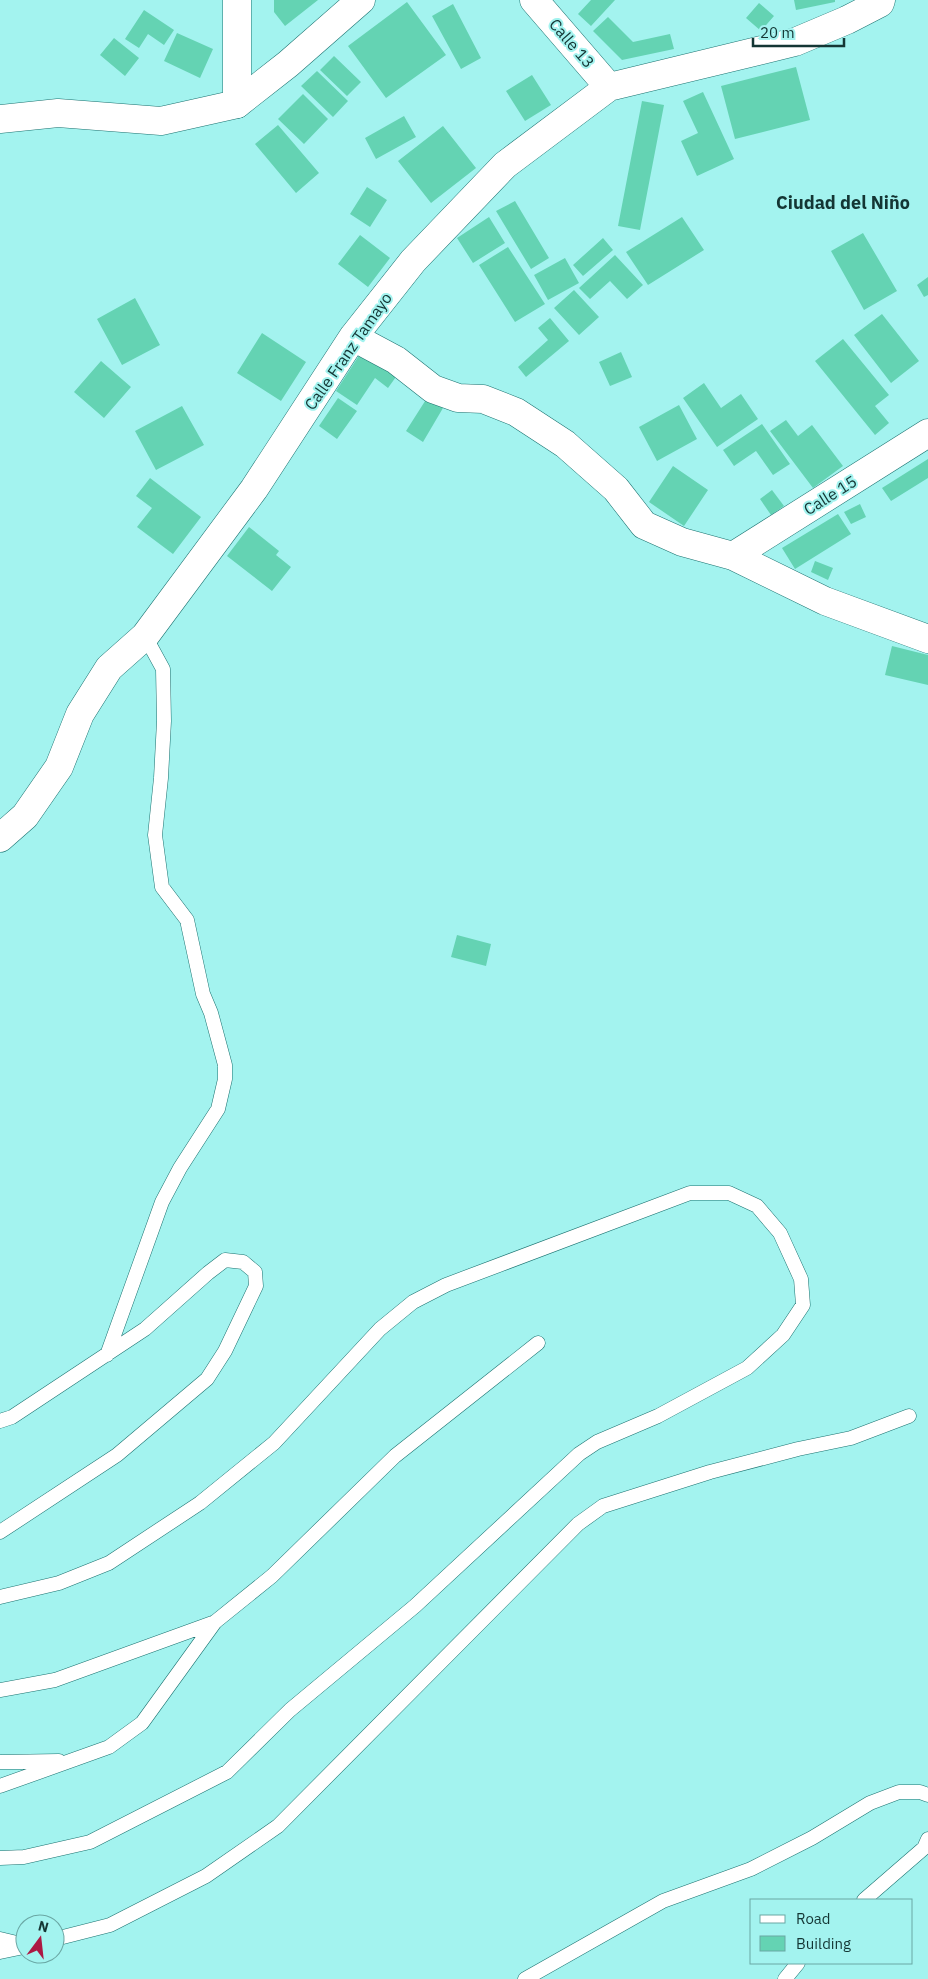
<svg xmlns="http://www.w3.org/2000/svg" width="928" height="1979" viewBox="0 0 928 1979" font-family="'IBM Plex Sans',sans-serif">
<style>
.building{fill:#64d3b3}
.lines{fill:none;stroke-linecap:round;stroke-linejoin:round}
.service-casing{stroke:#1b7270;stroke-width:15}
.minor-casing{stroke:#1b7270;stroke-width:29}
.tertiary-casing{stroke:#1b7270;stroke-width:29}
.service{stroke:#fff;stroke-width:14}
.minor{stroke:#fff;stroke-width:28}
.tertiary{stroke:#fff;stroke-width:28}
.labels{text-anchor:middle;dominant-baseline:central;stroke-width:4;stroke-linejoin:round;paint-order:stroke}
.street-label{font-size:16px;fill:#143634;stroke:#a3f3ef}
.neighbourhood-label{font-size:18px;font-weight:bold;fill:#143634;stroke:#a3f3ef}
</style>
<rect width="100%" height="100%" fill="#a3f3ef"/>
<path class="building" d="M274,0H318L285,26L274,12Z
M591,0H615L591,26L578,14Z
M794,0H835V2L796,10Z
M407,2L446,55L386,98L348,46Z
M759,3L774,16L761,31L746,18Z
M453,4L481,58L461,69L432,16Z
M144,10L174,30L164,45L148,34L139,48L125,39Z
M608,17L633,42L670,34L674,49L622,60L593,31Z
M177,33L213,49L200,78L164,61Z
M114,38L139,58L125,76L100,55Z
M334,56L361,82L347,96L320,70Z
M796,67L810,120L735,139L721,86Z
M317,71L348,101L333,117L301,86Z
M532,75L551,105L525,121L506,91Z
M703,92L734,159L697,176L681,141L698,133L683,101Z
M303,94L328,119L304,144L278,119Z
M642,101L664,105L640,230L618,226Z
M404,116L416,137L376,159L365,138Z
M278,125L319,173L296,193L255,144Z
M443,126L476,168L431,203L398,161Z
M367,187L387,200L370,227L350,214Z
M515,201L549,258L531,269L496,211Z
M489,217L505,243L473,263L457,238Z
M682,217L704,250L648,285L626,252Z
M863,233L897,291L864,310L831,251Z
M360,235L390,258L368,287L338,264Z
M603,238L613,250L583,276L573,265Z
M508,247L545,304L515,322L479,265Z
M615,255L643,285L627,299L610,281L590,299L579,288Z
M565,258L579,283L548,300L534,275Z
M928,277V295L924,297L917,285Z
M574,290L599,317L579,335L554,308Z
M135,298L160,345L122,365L97,319Z
M882,314L919,361L891,383L854,335Z
M550,318L569,341L526,377L518,367L548,340L538,328Z
M262,333L306,362L281,401L237,373Z
M843,339L889,395L875,406L889,423L875,435L815,361Z
M362,351L398,374L388,388L375,378L357,405L336,391Z
M621,352L632,377L610,386L599,362Z
M101,361L131,387L104,418L74,392Z
M704,383L721,408L741,394L758,419L717,447L683,398Z
M338,398L357,411L337,439L319,426Z
M427,398L443,408L423,442L406,431Z
M679,405L697,439L657,461L639,427Z
M182,406L204,445L156,470L135,431Z
M786,420L798,436L812,425L843,466L813,488L770,431Z
M762,424L790,464L773,475L756,451L734,466L723,450Z
M928,459V478L891,501L882,488Z
M673,466L708,490L684,526L649,502Z
M150,478L201,517L173,554L137,527L152,508L136,496Z
M772,490L784,506L771,515L760,499Z
M860,504L866,517L851,524L844,512Z
M838,514L851,534L795,569L782,548Z
M249,527L279,551L276,555L291,567L272,591L227,556Z
M815,561L833,568L828,580L811,572Z
M892,646L928,655V685L885,675Z
M457,935L491,944L486,966L451,957Z"/>
<g class="lines">
<g class="service-casing">
<path id="service" d="M107,1355L162,1202L180,1168L218,1109L225,1079V1065L211,1013L203,994L187,920L162,887L155,835L161,778L164,721L163,669L145,636
M0,1421L12,1417L145,1329L208,1273L225,1260L243,1262L255,1272L256,1286L225,1351L207,1379L117,1455L0,1532
M0,1597L59,1583L109,1563L200,1503L274,1443L380,1329L413,1302L446,1285L690,1193H729L757,1206L780,1233L801,1279L803,1305L783,1335L747,1368L658,1416L597,1442L579,1454L415,1606L290,1710L227,1772L90,1842L24,1857L0,1858
M0,1690L55,1680L215,1622
M0,1762L59,1761
M0,1786L109,1747L142,1723L215,1622L272,1576L395,1456L538,1343
M864,1900L924,1848L928,1839
M0,1939L25,1945
M55,1939L110,1925L206,1876L278,1826L578,1524L603,1506L710,1472L798,1449L851,1438L909,1416
M0,1952L24,1947
M525,1979L663,1901L751,1869L812,1838L870,1803L899,1792H920L928,1795
M785,1979L798,1963"/>
</g>
<g class="minor-casing">
<path id="minor" d="M534,0L609,87
M237,104V0
M353,337L396,360L433,389L458,398L483,399L516,412L565,444L616,489L644,525L682,542L733,556L825,601L928,639
M733,556L928,433
M0,838L25,816L59,767L80,714L109,668L145,636L254,489L353,337L413,261L505,165L609,87L795,42L847,20L880,3L881,0"/>
</g>
<g class="tertiary-casing">
<path id="tertiary" d="M0,119L58,113L161,121L237,104L288,64L361,0"/>
</g>
<use href="#service" class="service"/>
<use href="#minor" class="minor"/>
<use href="#tertiary" class="tertiary"/>
</g>
<g class="labels">
<g class="street-label">
<text transform="translate(572 43) rotate(49)">Calle 13</text>
<text transform="translate(348 351) rotate(-55)">Calle Franz Tamayo</text>
<text transform="translate(830 495) rotate(-32)">Calle 15</text>
</g>
<g class="neighbourhood-label">
<text x="843" y="202">Ciudad del Niño</text>
</g>
</g>
<rect x="750" y="1899" width="162" height="65" fill="#a3f3ef" stroke="#6aa7a4"/>
<rect x="760" y="1915" width="25" height="8" fill="#ffffff" stroke="#6aa7a4"/>
<text x="796" y="1924" font-size="15" fill="#143634">Road</text>
<rect x="760" y="1936" width="25" height="15" fill="#64d3b3" stroke="#6aa7a4"/>
<text x="796" y="1949" font-size="15" fill="#143634">Building</text>
<g transform="translate(40 1939) rotate(15)"><circle r="24" fill="#a3f3ef" stroke="#6aa7a4"/>
<path d="M0-4L9 19L0 12L-9 19Z" fill="#ac1843"/>
<text y="-8" font-size="14" font-weight="bold" text-anchor="middle" fill="#143634">N</text>
</g>
<path d="M753 38v8h91v-8" fill="none" stroke="#143634" stroke-width="2.5"/>
<text x="760" y="38" font-size="15" fill="#143634" stroke="#a3f3ef" stroke-width="4" paint-order="stroke">20 m</text>
</svg>
